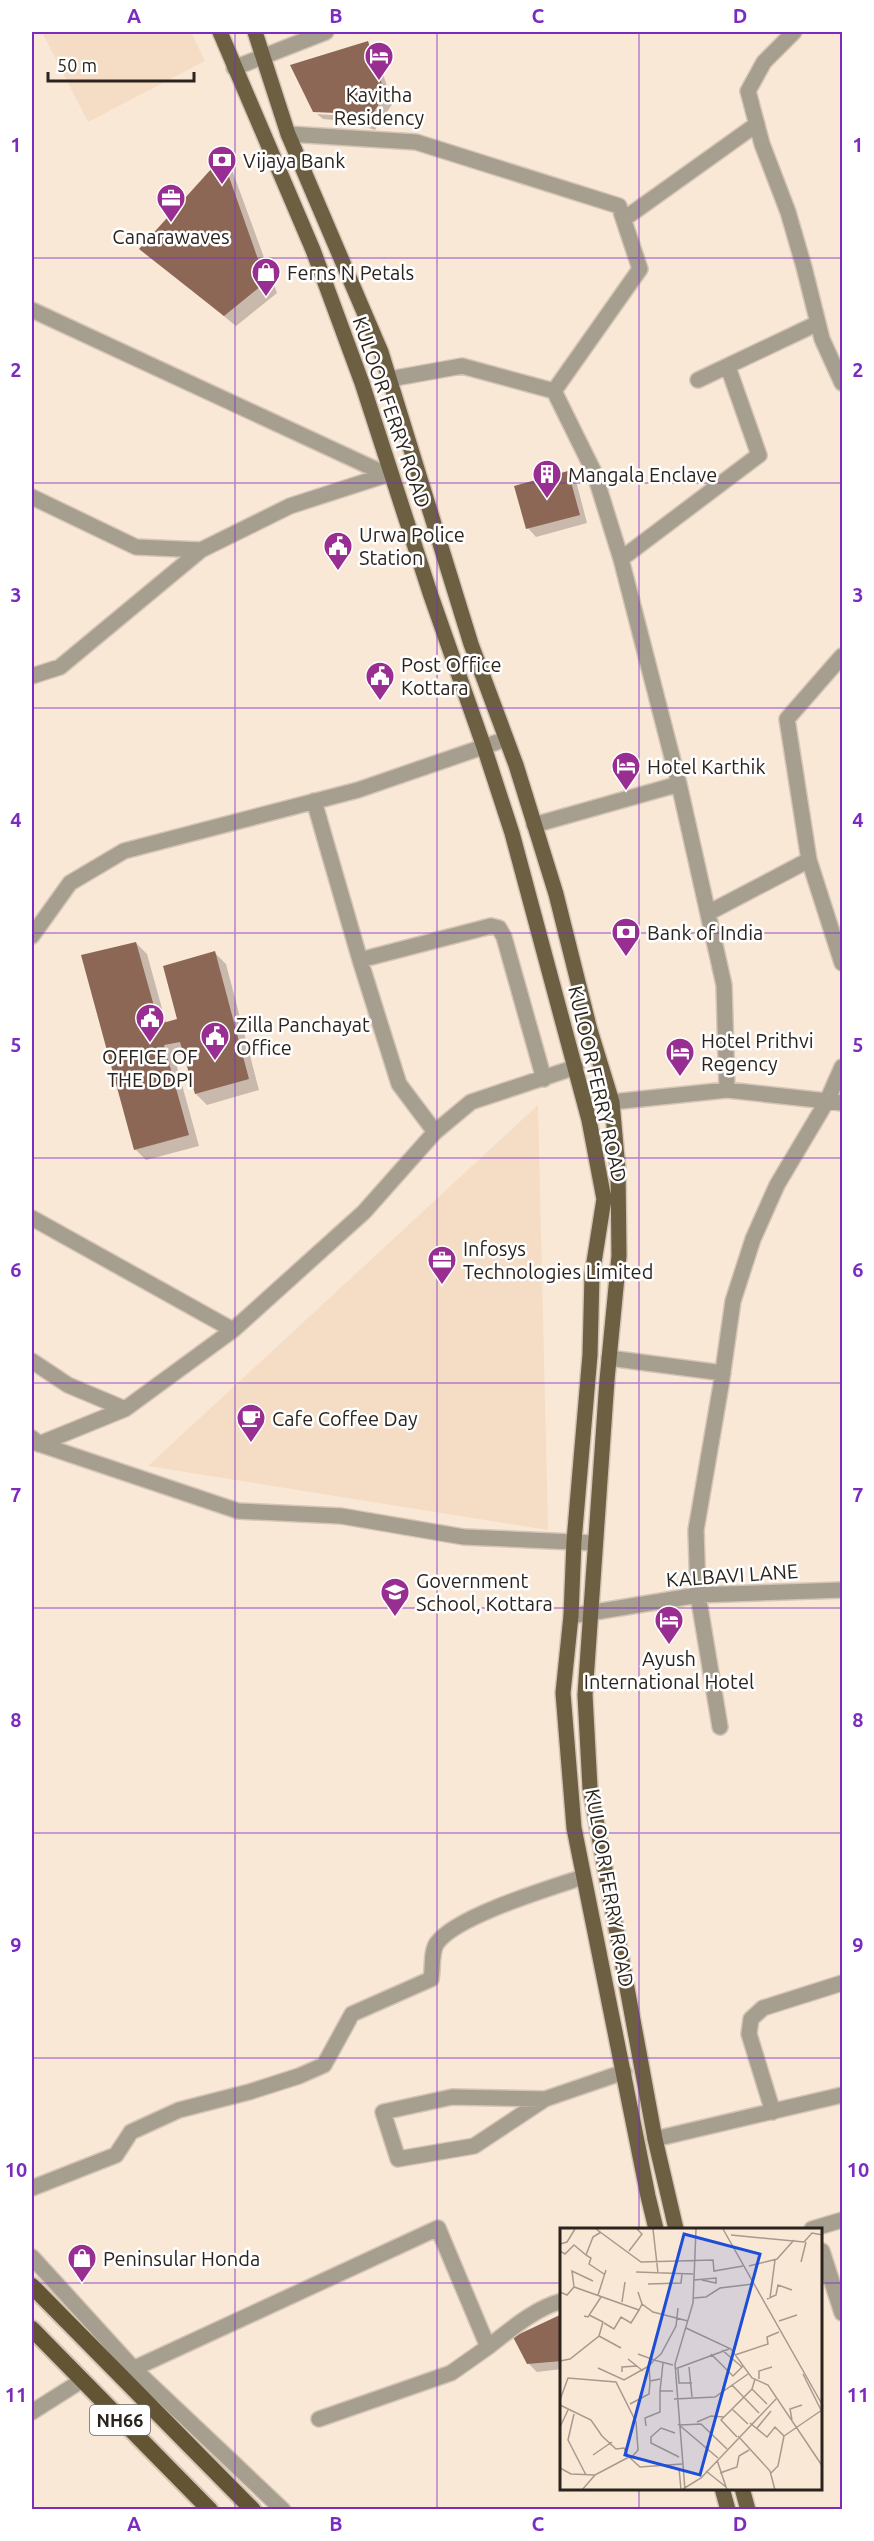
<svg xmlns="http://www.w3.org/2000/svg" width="874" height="2541" viewBox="0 0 874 2541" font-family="Ubuntu,sans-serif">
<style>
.built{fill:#f4dcc5}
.shadow{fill:#0003}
.building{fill:#8d6756}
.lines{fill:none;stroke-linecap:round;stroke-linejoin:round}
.minor-casing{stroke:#d5c5b6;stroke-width:18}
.tertiary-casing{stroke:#d5c5b6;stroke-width:18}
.primary-casing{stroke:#d5c5b6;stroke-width:18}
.trunk-casing{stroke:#d5c5b6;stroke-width:20}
.minor{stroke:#a69e8e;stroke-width:15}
.tertiary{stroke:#a69e8e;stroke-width:15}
.primary{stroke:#6d5f42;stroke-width:15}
.trunk{stroke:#635434;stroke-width:16}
.grid{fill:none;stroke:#7b2cbf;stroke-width:1.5;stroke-opacity:0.55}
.labels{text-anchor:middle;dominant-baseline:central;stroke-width:5;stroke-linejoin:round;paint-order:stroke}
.shield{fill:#fff;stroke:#6b6662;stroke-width:1.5}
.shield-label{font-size:18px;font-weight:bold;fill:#2b241e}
.poi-label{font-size:20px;fill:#2b241e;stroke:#fff;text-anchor:start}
.street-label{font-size:20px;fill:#2b241e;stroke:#fff}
.inset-road{fill:none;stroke:#a79a8d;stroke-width:1.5}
.view{fill:#1d4ed8;fill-opacity:0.15;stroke:#1d4ed8;stroke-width:3}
.inset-edge{fill:none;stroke:#2b241e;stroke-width:3}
.neatline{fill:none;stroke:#7b2cbf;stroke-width:2}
.grid-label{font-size:20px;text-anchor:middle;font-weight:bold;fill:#7b2cbf}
</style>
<rect width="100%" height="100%" fill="#fae8d7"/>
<path class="built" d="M42,32H191L205,61L88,122Z
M538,1105L548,1530L148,1466Z"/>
<path class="shadow" d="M367,43L375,51L393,103L375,130L346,121L323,119L317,114L344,116V113L317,110V113L315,111Z
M222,159L232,170L277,293L236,326L141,249Z
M568,473L576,481L587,523L536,537L528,528Z
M136,943L147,954L166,1023L179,1020L215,953L226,964L259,1090L207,1105L196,1094L185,1054L174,1056L199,1146L146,1160L135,1149Z
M562,2316V2369L537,2372L528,2363Z"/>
<path class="building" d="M368,41L385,94L367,123L337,113L313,112L290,65Z
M222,157L266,282L224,316L139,249Z
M568,471L580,515L526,529L514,486Z
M136,942L159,1024L177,1019L163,966L215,951L249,1079L195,1094L180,1042L164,1045L189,1135L134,1150L81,955Z
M562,2314V2361L527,2364L513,2337Z"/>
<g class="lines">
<g class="minor-casing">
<path id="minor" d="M794,32L764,62L748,91L762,144L788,212L804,267L822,339L842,383
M288,134L416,142L619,206L640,269L554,391L462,366L390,379
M624,219L757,124
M32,310L392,477
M698,380L818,323
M554,391L594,472L621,559
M32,497L136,547L201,550L290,506L386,475
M32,676L60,667L201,550
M679,784L621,559L759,455L728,367
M314,801L360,960L399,1084L435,1132
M534,825L679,784L724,985L727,1090
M809,860L787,719L842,656
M708,913L809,860L842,963
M32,936L70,883L124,851L358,790L506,739
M360,960L491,926L499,928L504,937L544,1079
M612,1102L727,1090L827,1101L842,1067
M32,1218L233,1330
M609,1358L723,1373
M32,1361L68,1385L125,1409
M39,1444L125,1409L233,1330L364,1212L435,1132L471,1102L576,1067
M571,1616L698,1595L842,1590
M720,1727L698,1595L696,1530L721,1385L733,1301L753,1239L777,1185L827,1101L842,1103
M545,2099L452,2097L383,2112L398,2159L474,2146L545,2099L624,2072
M773,2112L749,2034L751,2019L763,2008L842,1983
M655,2139L842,2095
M32,2188L116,2155L131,2132L179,2110L249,2092L299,2076L324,2065L352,2014L431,1979C433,1969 431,1951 437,1943C456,1916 550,1888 583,1877
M812,2229L842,2220
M822,2251L842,2313
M122,2374L438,2228L488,2347C510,2330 535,2308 562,2301
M32,2412L81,2381
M319,2419L451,2373L488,2347"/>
</g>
<g class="tertiary-casing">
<path id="tertiary" d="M234,68L326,32
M32,1438L39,1444L238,1511L341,1516L464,1537L595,1543
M32,2257L134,2369L283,2510"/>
</g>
<g class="primary-casing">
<path id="primary" d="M220,32L313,250L362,383L430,593L484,747L512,833L589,1120L604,1199L592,1275L590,1355L574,1541L571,1616L563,1693L574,1828L648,2196L656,2229
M255,32L288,134L381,352L471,644L516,765L556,894L590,1030L612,1102L618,1170L619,1256L607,1380L585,1695L590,1788L655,2139L676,2229
M722,2488L728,2510
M742,2488L748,2510"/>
</g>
<g class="trunk-casing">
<path id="trunk" d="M32,2286L253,2510
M32,2329L210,2510"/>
</g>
<use href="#minor" class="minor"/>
<use href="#tertiary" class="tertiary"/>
<use href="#primary" class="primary"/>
<use href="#trunk" class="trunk"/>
</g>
<path class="grid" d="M235,32V2510M437,32V2510M639,32V2229M32,258H842M32,483H842M32,708H842M32,933H842M32,1158H842M32,1383H842M32,1608H842M32,1833H842M32,2058H842M32,2283H562M822,2283H842M639,2488V2510"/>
<defs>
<g id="hotel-pin" transform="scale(1.5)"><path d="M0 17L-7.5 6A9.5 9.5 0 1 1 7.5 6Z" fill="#982e91" stroke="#fff"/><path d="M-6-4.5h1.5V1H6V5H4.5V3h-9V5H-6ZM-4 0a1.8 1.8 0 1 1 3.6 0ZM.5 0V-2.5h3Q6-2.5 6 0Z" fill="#fff"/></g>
<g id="bank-pin" transform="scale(1.5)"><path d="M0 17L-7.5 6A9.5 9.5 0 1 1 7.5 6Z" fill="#982e91" stroke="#fff"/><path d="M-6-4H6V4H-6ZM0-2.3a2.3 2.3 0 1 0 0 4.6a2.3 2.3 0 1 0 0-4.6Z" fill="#fff"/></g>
<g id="office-pin" transform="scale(1.5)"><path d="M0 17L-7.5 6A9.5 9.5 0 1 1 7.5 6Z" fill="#982e91" stroke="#fff"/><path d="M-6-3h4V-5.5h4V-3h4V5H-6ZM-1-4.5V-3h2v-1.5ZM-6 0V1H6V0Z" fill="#fff"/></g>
<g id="shop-pin" transform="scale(1.5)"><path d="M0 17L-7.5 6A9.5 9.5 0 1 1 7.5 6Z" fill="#982e91" stroke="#fff"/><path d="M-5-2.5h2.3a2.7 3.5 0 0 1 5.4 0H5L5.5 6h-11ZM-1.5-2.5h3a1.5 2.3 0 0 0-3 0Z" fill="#fff"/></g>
<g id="building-pin" transform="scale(1.5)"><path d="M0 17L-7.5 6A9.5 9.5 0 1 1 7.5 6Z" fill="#982e91" stroke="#fff"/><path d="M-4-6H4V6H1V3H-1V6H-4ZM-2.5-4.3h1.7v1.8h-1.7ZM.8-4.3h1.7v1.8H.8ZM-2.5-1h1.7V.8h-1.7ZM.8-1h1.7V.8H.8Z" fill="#fff"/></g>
<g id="civic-pin" transform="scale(1.5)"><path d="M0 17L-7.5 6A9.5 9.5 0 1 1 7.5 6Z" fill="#982e91" stroke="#fff"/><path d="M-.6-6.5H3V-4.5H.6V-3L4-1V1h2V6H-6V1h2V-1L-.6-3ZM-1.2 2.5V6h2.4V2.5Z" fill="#fff"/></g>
<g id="cafe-pin" transform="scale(1.5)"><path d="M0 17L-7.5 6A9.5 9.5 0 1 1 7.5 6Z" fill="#982e91" stroke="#fff"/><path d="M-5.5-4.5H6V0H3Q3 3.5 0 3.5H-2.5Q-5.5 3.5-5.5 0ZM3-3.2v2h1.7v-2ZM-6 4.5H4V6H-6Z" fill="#fff"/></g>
<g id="school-pin" transform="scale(1.5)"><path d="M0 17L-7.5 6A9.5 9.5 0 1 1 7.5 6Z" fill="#982e91" stroke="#fff"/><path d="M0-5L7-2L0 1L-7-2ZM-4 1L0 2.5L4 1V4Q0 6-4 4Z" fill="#fff"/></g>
</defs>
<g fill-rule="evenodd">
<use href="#hotel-pin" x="379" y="56"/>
<use href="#bank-pin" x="222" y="160"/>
<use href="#office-pin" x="171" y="198"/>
<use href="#shop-pin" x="266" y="272"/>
<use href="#building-pin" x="547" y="474"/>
<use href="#civic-pin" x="338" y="546"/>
<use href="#civic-pin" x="380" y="676"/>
<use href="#hotel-pin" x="626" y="766"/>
<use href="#bank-pin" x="626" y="932"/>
<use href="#civic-pin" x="150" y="1018"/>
<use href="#civic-pin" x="215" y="1036"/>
<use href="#hotel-pin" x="680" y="1052"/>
<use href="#office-pin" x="442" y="1260"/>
<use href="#cafe-pin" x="251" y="1418"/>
<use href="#school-pin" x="395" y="1592"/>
<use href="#hotel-pin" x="669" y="1620"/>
<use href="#shop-pin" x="82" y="2258"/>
</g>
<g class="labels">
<rect class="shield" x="90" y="2405" width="60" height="30" rx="4.5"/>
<g class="shield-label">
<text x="120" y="2420">NH66</text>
</g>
<g class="poi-label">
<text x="379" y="94" text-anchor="middle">Kavitha<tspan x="379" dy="23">Residency</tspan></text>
<text x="243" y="160">Vijaya Bank</text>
<text x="171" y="236" text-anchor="middle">Canarawaves</text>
<text x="287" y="272">Ferns N Petals</text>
<text x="568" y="474">Mangala Enclave</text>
<text x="359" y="534">Urwa Police<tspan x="359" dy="23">Station</tspan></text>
<text x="401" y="664">Post Office<tspan x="401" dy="23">Kottara</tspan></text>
<text x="647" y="766">Hotel Karthik</text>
<text x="647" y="932">Bank of India</text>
<text x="236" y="1024">Zilla Panchayat<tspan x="236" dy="23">Office</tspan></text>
<text x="701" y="1040">Hotel Prithvi<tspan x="701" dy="23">Regency</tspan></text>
<text x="150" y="1056" text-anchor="middle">OFFICE OF<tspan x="150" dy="23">THE DDPI</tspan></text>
<text x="463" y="1248">Infosys<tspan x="463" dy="23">Technologies Limited</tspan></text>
<text x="272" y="1418">Cafe Coffee Day</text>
<text x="416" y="1580">Government<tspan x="416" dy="23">School, Kottara</tspan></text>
<text x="669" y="1658" text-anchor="middle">Ayush<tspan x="669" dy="23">International Hotel</tspan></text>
<text x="103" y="2258">Peninsular Honda</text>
</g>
<g class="street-label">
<text transform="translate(392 412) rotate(71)">KULOOR FERRY ROAD</text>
<text transform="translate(598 1084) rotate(77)">KULOOR FERRY ROAD</text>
<text transform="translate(732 1575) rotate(-4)">KALBAVI LANE</text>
<text transform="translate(610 1888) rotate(80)">KULOOR FERRY ROAD</text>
</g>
</g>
<g transform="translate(560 2228)">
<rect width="262" height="262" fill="#fae8d7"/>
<path class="inset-road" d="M36,1L81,34L153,32L154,43L183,38M93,1L98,45M163,1L263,178M171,7L244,14L252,5L263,7M0,16L7,14L15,1M0,23L5,26L14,17L26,27L33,9L41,4M69,23L82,6L77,1M26,27L31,30L29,36L44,46M241,34L246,14M189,38L217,31L234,12M76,44L133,46M134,52L156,50V55L142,52M88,56L121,55L122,46M14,59L12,43L33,53M0,64L7,67L14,59L79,82L82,76M78,64L82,76L93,84L128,93M38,67L46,42M133,70L146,69L160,60L193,56M210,70L215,32M207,71L216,67L218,57L232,62M62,74L65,54M24,88L28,89L41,69M219,93L237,87M44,95L54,101L61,89L71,95L79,82M126,100L171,121L192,150L208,157L263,239M39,108L61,120M162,122L182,139M78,126L94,132L101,126L116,98L118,80M151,126L173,148L183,138M175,127L208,116L207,109L219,104M68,131L83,143M0,133L10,131L39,108L43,94L29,87M103,135L100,163H113M129,139L132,169M38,140L64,152L89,138M115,141L169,121M118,141L119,155H132M62,144V139L77,138M243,146L261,182M100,151L90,153L89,138L94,132L113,137M199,151V143L212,139M172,157L199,185M192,161L207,176M114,171L155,169L188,146M0,172L8,150L56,154L76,194L78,222L71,230M70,176L89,166L90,154M0,177L31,192L42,208L56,221L64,220L69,229M172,181L188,196M14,186L8,212L26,247M232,192L230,181L242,177M137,194L151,188L164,189M190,195L207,209L215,199L224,208L218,238L211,245M118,196L158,230M120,197L141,196L167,221M86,198L85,190L100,184V163M0,199L8,182M197,200L211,183M115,205L101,200L91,209V215L119,229M178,208L210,243L215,262M224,208L262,182M177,209L161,192L192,161L195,151M33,227L52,214M157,232L167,262M0,240L11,246L35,247L69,229L80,239L122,236M119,240L121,262M146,243L166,259M160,245L177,239L179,228L189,222M123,261L141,250L216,171M22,262L35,247M125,262L115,136L133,75L136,1"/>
<path class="view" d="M124,6L200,26L140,247L65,227Z"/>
<rect width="262" height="262" class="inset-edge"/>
</g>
<rect width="874" height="2541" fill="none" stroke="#ffffff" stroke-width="66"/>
<path d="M48 72v9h146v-9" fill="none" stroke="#2b241e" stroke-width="3"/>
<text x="57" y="72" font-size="18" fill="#2b241e" stroke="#ffffff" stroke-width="4.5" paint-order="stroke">50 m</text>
<rect x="33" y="33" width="808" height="2475" class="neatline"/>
<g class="grid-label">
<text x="134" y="23">A</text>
<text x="336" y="23">B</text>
<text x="538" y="23">C</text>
<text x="740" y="23">D</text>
<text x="16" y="152">1</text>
<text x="858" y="152">1</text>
<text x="16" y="377">2</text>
<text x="858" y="377">2</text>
<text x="16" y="602">3</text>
<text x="858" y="602">3</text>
<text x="16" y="827">4</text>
<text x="858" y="827">4</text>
<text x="16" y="1052">5</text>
<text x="858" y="1052">5</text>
<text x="16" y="1277">6</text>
<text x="858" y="1277">6</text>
<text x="16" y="1502">7</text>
<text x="858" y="1502">7</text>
<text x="16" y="1727">8</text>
<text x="858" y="1727">8</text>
<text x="16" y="1952">9</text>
<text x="858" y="1952">9</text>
<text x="16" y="2177">10</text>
<text x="858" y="2177">10</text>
<text x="16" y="2402">11</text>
<text x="858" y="2402">11</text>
<text x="134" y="2531">A</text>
<text x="336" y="2531">B</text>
<text x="538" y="2531">C</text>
<text x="740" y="2531">D</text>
</g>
</svg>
